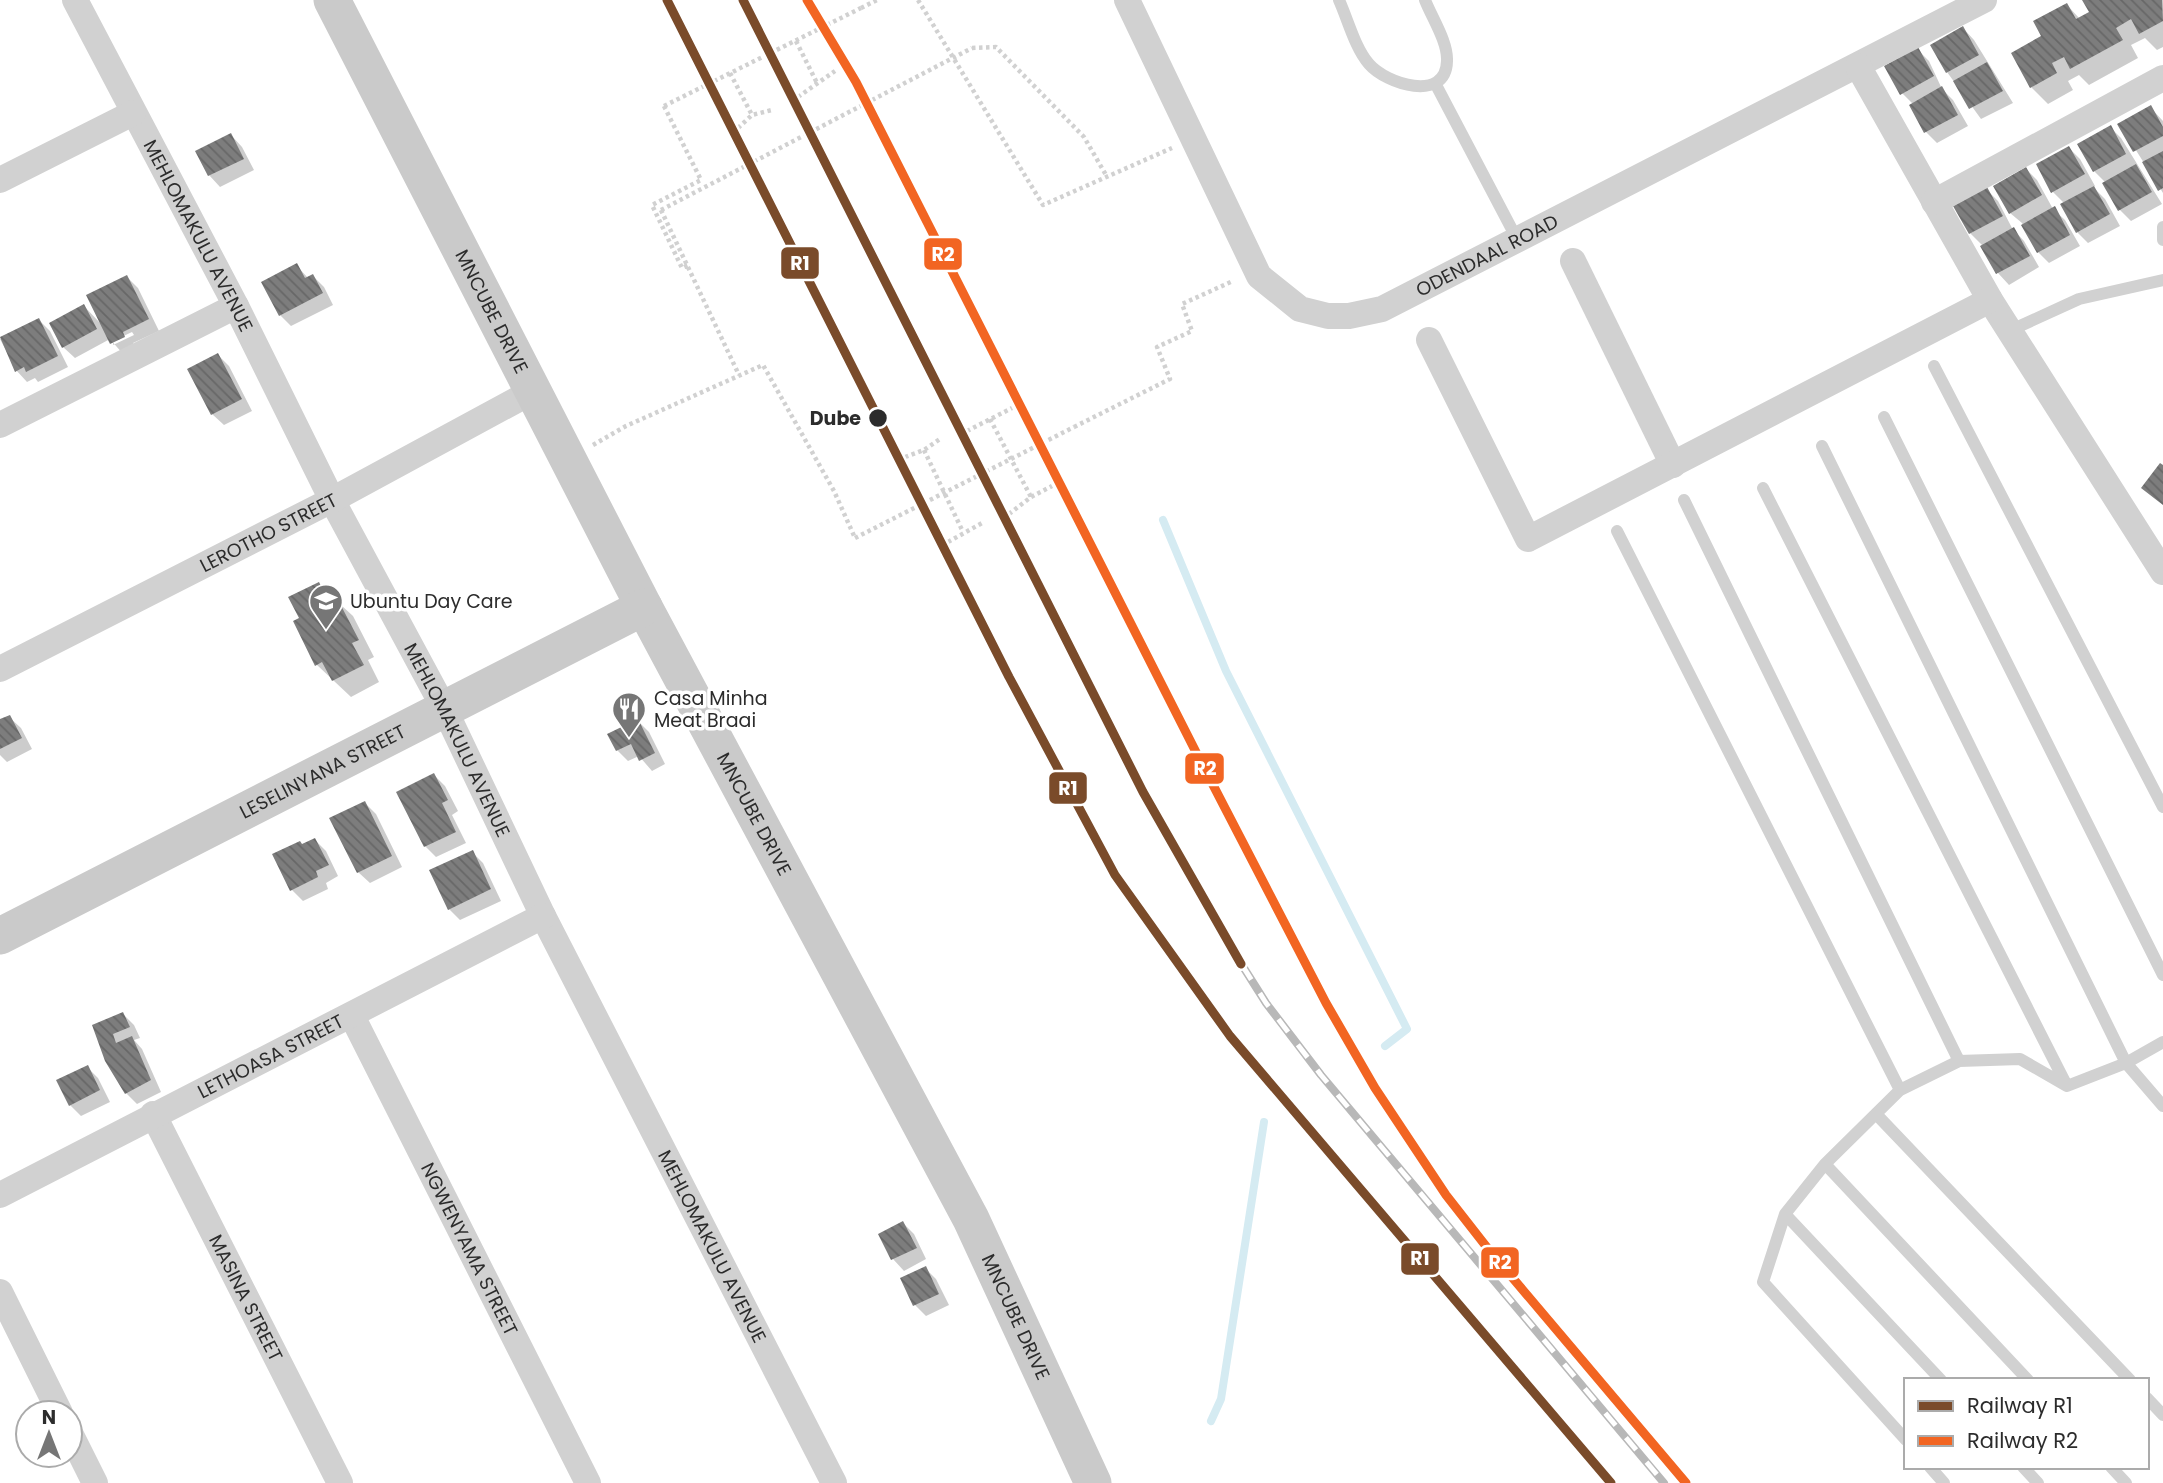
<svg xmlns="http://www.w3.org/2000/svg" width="2163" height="1483" viewBox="0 0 2163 1483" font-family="Poppins,sans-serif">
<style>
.shadow{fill:#0003;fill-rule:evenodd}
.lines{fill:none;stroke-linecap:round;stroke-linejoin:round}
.stream{stroke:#d5ebf2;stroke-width:8}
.building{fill:url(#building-back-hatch)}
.path{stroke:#d1d1d1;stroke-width:4.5;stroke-dasharray:3.5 3.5;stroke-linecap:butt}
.lane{stroke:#d1d1d1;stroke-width:12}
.street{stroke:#d1d1d1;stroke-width:26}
.secondary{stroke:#cacaca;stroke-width:37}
.rail-casing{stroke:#b8b8b8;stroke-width:8}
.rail{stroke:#fff;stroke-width:5;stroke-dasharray:16;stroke-linecap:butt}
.path-bridge{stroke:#d1d1d1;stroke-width:4.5;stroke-dasharray:3.5 3.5;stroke-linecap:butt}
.rail-1-casing{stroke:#fff;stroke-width:14}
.rail-2-casing{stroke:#fff;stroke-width:14}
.rail-1{stroke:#7a4b2a;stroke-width:9}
.rail-2{stroke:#f26522;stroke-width:9}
.stop-dot{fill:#2c2c2c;stroke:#fff;stroke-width:2.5}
.labels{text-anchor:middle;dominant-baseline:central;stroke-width:7;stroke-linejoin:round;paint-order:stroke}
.street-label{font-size:19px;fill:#2c2c2c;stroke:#fff}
.stop-label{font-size:19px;font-weight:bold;fill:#2c2c2c;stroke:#fff;text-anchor:end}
.poi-label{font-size:19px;fill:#2c2c2c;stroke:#fff;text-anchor:start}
.line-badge{stroke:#fff;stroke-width:2.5}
.badge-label{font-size:19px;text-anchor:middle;font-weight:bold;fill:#fff}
</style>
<defs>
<pattern id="building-back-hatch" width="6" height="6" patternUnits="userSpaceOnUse" patternTransform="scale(1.75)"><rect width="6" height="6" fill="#7d7d7d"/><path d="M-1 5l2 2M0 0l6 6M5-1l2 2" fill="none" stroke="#676767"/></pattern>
</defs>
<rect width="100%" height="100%" fill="#fff"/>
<path class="shadow" d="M2084,0H2163V47L2157,50L2145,38L2131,45L2138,58L2089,85L2079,75L2068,81L2073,90L2048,104L2031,87L2043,37L2067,5L2080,19L2092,13Z
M1963,28L1974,40L2013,103L1981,119L1947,72Z
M1918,50L1929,61L1942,89L1953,100L1968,126L1937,143L1926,132L1913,104L1902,93Z
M2150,107L2163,121V193L2120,125Z
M2110,127L2121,138L2162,204L2131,221L2120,210L2106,183L2094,171Z
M231,135L242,147L254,170L220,187L209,175Z
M2069,148L2080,159L2095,186L2093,187L2105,199L2120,226L2088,243L2077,232L2064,203L2053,192Z
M2026,169L2037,180L2053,209L2065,220L2080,246L2049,263L2038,252L2022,223L2010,213Z
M1986,189L1998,201L2012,228L2024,241L2039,267L2009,285L1998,273L1983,246L1970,233Z
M296,265L308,278L313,276L324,287L333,305L291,326L280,315Z
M127,277L138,288L159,331L133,343L135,348L123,354L110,339L75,358L63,347L84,306L101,324ZM132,332L134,335L113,345V341Z
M39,320L50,331L68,367L38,382L35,378L27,382L16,370L0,339Z
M218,355L229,366L252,411L224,425L212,414Z
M318,584L353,616L374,657L368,660L379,682L351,697L317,665L301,619Z
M9,717L21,728L32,749L7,762L0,755V721Z
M638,721L649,732L665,764L652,771L639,756L628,761L617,750Z
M434,775L445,786L458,811L452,815L466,843L436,857L425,846Z
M365,803L376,814L402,867L370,883L358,872L332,819Z
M315,840L326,851L338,876L326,883L328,889L303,901L292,890L302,846Z
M472,852L483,863L501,901L460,920L449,909Z
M123,1014L134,1025L140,1038L134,1040L142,1049L161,1092L137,1104L126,1093L94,1026Z
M87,1067L98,1078L110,1102L81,1116L70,1105Z
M903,1223L914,1234L926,1259L904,1271L893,1259L880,1235Z
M925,1268L936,1279L949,1305L926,1316L915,1305Z"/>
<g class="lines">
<path class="stream" d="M1163,520L1226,671L1407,1029L1385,1046
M1211,1421L1221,1399L1264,1122"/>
</g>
<path class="building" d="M2082,0H2162L2163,21L2139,34L2131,19L2116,28L2123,40L2070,69L2064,57L2052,63L2057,73L2030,88L2011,53L2041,36L2033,21L2067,3L2076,19L2089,12Z
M1963,26L1979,55L1946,73L1930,45Z
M1918,47L1934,76L1900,95L1884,66Z
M1987,62L2003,91L1969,109L1953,81Z
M1942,86L1958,115L1924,133L1909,105Z
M2151,105L2163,127V136L2133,152L2117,124Z
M2111,125L2126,154L2093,172L2077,144Z
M231,133L244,159L208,176L195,151Z
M2069,146L2085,174L2051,193L2036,164Z
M2163,151V188L2158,191L2142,162Z
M2136,164L2152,192L2118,211L2102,183Z
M2026,167L2042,195L2009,214L1993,186Z
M2094,186L2110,214L2076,233L2060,204Z
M1987,187L2003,216L1969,234L1953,206Z
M2055,206L2070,235L2037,253L2021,225Z
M2014,227L2030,256L1996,274L1980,246Z
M297,263L305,278L313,274L323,293L279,316L261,282Z
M127,275L149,319L123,332L125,337L110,344L86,295Z
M84,304L97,329L62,348L49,323Z
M39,318L58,356L26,372L24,367L15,372L0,337Z
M218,353L242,399L211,415L187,369Z
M2160,463L2163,465V505L2141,488Z
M319,582L328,601L336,596L359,640L352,643L364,665L332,681L322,662L315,666L293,621L299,618L288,597Z
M10,715L22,738L0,749V719Z
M638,719L655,753L639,761L631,744L616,751L607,734Z
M434,773L448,800L442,803L456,832L424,847L396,792Z
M365,801L392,856L357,873L329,818Z
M315,838L329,865L316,871L318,877L290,891L272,854L300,841L302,844Z
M473,850L491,889L448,910L429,870Z
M123,1012L130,1027L113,1034L116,1043L132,1036L151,1080L125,1094L105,1061L92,1025Z
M88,1065L100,1090L69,1106L56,1080Z
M903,1221L917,1248L891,1260L878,1234Z
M926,1266L939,1294L913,1306L900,1278Z"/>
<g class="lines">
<path class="path" d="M918,0L1043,205L1172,148
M861,8L877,0
M796,41L817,83
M972,48L996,47L1084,137L1106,175
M730,73L752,115
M798,97L835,71
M664,106L701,180L652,205L682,268L689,265
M738,128L752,115L772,110
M661,210L739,375
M990,419L1031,497
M1074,427L1170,379L1157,347L1192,331L1182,304L1233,281
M967,431L1012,408
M593,445L626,426L763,365L834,491L855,538
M924,450L963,532
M905,457L924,450L940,439
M1009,514L1031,497L1052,486
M948,542L982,523"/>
<path class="lane" d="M1339,0C1348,20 1355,48 1369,64C1386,84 1446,103 1447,61C1448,42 1432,18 1425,0
M1435,83L1517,239
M2163,227V240
M2009,331L2079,299L2163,280
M1934,366L2163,807
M1884,417L2163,975
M1822,446L2126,1063L2163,1106
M1763,488L2067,1086
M1684,500L1959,1061
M1617,531L1900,1090
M1876,1114L2130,1380
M1825,1164L2028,1380
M1785,1214L1941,1380
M2147,1398L2163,1415
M1906,1440L1763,1282L1785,1214L1825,1164L1900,1090L1959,1061L2020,1059L2067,1086L2126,1063L2163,1042
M1930,1467L1944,1483
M2023,1467L2038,1483
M2111,1467L2126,1483"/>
<g class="street">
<path id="s1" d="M75,0L236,306L332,500L445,710L543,916L834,1483"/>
<path id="s2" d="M1127,0L1259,276L1300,309L1328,316H1349L1382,309L1984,0"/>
<path d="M1858,66L1990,300L2163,572"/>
<path d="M0,180L133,113"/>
<path d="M1934,202L2163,78"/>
<path d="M1573,261L1673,465"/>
<path d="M1429,340L1528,539L1990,300"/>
<path d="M0,425L236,306"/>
<path id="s3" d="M0,669L332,500L535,390"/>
<path id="s4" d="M352,1016L588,1483"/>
<path id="s5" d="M153,1114L340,1483"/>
<path id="s6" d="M0,1195L543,916"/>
<path d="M0,1292L60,1413"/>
<path d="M70,1433L95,1483"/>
</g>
<g class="secondary">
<path id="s7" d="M332,0L644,607L971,1219L1093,1483"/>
<path id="s8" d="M0,936L644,607"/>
</g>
<g class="rail-casing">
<path id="rail" d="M667,0L1009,677L1115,875L1230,1036L1611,1483
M743,0L1143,792L1223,935L1266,1003L1321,1075L1664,1483
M807,0L856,82L1198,756L1326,1003L1375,1088L1446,1195L1489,1250L1686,1483"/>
</g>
<use href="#rail" class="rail"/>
<path class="path-bridge" d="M664,106L861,8
M661,210L972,48
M855,538L1074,427"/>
<g class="rail-1-casing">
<path id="rail-1" d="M667,0L1009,677L1115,875L1230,1036L1611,1483
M743,0L1143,792L1241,964"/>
</g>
<g class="rail-2-casing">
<path id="rail-2" d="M807,0L856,82L1198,756L1326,1003L1375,1088L1446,1195L1489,1250L1686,1483"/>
</g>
<use href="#rail-1" class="rail-1"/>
<use href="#rail-2" class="rail-2"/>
</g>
<defs>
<g id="school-pin" transform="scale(1.75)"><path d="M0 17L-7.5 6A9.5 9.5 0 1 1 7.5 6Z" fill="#767676" stroke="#fff"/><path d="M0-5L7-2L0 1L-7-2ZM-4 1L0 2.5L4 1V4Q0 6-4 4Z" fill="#fff"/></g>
<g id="restaurant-pin" transform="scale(1.75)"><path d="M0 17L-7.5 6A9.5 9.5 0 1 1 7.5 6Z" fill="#767676" stroke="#fff"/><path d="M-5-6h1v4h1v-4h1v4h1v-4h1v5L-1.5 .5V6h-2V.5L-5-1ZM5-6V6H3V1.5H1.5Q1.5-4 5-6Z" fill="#fff"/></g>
</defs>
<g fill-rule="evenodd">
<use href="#school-pin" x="326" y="601"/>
<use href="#restaurant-pin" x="629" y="709"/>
</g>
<circle class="stop-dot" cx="878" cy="418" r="10"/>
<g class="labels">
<g class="street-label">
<text stroke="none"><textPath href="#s1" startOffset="266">MEHLOMAKULU AVENUE</textPath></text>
<text stroke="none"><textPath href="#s2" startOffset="560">ODENDAAL ROAD</textPath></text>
<text stroke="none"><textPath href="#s7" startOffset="350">MNCUBE DRIVE</textPath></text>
<text stroke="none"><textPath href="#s3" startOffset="301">LEROTHO STREET</textPath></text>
<text stroke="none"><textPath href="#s1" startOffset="833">MEHLOMAKULU AVENUE</textPath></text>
<text stroke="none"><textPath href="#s8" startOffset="362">LESELINYANA STREET</textPath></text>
<text stroke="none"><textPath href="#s7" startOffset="917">MNCUBE DRIVE</textPath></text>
<text stroke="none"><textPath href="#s6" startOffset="304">LETHOASA STREET</textPath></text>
<text stroke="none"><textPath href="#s1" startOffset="1400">MEHLOMAKULU AVENUE</textPath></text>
<text stroke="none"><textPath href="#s4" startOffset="261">NGWENYAMA STREET</textPath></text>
<text stroke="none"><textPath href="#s5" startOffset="206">MASINA STREET</textPath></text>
<text stroke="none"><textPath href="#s7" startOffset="1484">MNCUBE DRIVE</textPath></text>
</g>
<g class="stop-label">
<text x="861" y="418">Dube</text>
</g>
<g class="poi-label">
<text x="350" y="601">Ubuntu Day Care</text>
<text x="654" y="698">Casa Minha<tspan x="654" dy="22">Meat Braai</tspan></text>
</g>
</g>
<g class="line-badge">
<rect x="923" y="237" width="40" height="34" rx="7" fill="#f26522"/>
<rect x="780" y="246" width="40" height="34" rx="7" fill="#7a4b2a"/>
<rect x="1184" y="752" width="41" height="33" rx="7" fill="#f26522"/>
<rect x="1048" y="771" width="40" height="34" rx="7" fill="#7a4b2a"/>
<rect x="1400" y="1242" width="40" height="34" rx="7" fill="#7a4b2a"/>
<rect x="1480" y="1246" width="40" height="33" rx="7" fill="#f26522"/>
</g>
<g class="badge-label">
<text x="943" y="261">R2</text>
<text x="800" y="270">R1</text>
<text x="1205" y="775">R2</text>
<text x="1068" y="795">R1</text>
<text x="1420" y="1265">R1</text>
<text x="1500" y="1269">R2</text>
</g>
<rect x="1904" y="1378" width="245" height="91" fill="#ffffff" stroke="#ababab" stroke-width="2"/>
<rect x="1918" y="1401" width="35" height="10" fill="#7a4b2a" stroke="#ababab" stroke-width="2"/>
<text x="1967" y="1413" font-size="21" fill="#2c2c2c">Railway R1</text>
<rect x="1918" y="1436" width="35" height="10" fill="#f26522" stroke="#ababab" stroke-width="2"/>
<text x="1967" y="1448" font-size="21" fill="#2c2c2c">Railway R2</text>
<g transform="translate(49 1434)"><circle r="33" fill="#ffffff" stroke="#ababab" stroke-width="2"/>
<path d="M0-5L12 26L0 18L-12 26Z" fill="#767676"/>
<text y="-10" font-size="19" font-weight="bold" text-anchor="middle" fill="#2c2c2c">N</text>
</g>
</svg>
